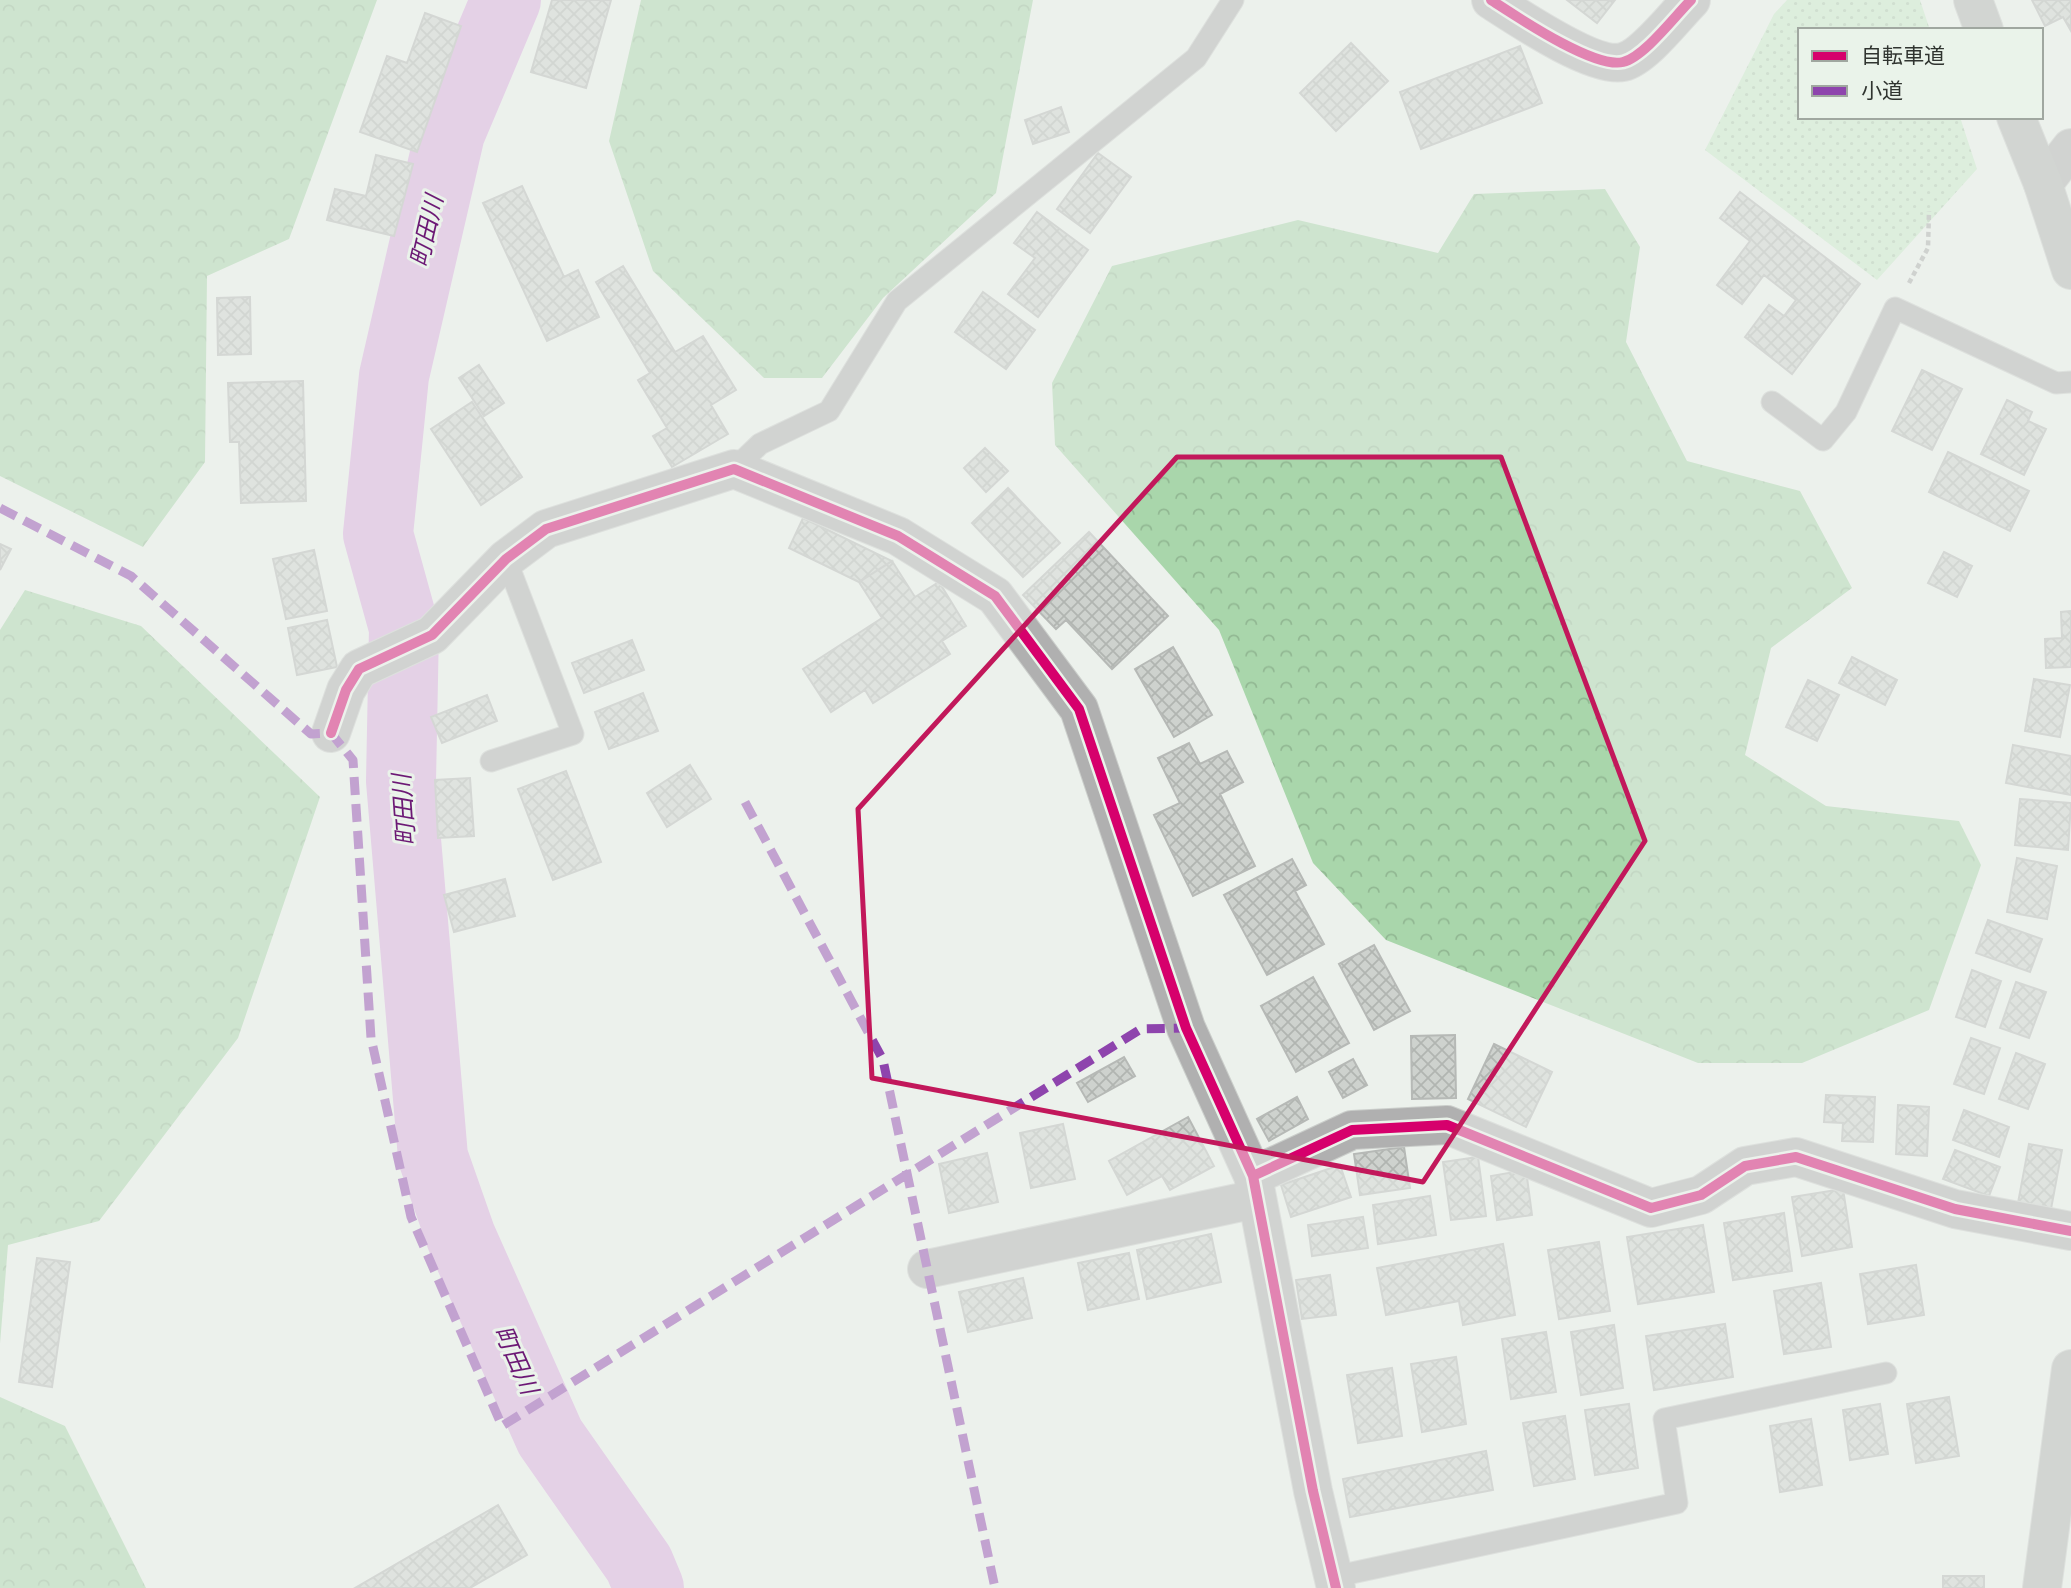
<svg xmlns="http://www.w3.org/2000/svg" width="2071" height="1588" viewBox="0 0 2071 1588" font-family="'Work Sans','Noto Sans JP',sans-serif">
<style>
.forest{fill:url(#forest-crowns)}
.park{fill:url(#park-dots)}
.lines{fill:none;stroke-linecap:round;stroke-linejoin:round}
.river{stroke:#d9aade;stroke-width:70}
.building{fill:url(#building-cross-hatch);stroke:#b6b9b6;stroke-width:2}
.service-casing{stroke:#cbcecb;stroke-width:23}
.minor-casing{stroke:#cbcecb;stroke-width:40}
.primary-casing{stroke:#cbcecb;stroke-width:40}
.path{stroke:#acaeac;stroke-width:4.5;stroke-dasharray:5 3.5;stroke-linecap:butt}
.service{stroke:#b0b0b0;stroke-width:21}
.minor{stroke:#b0b0b0;stroke-width:38}
.primary{stroke:#b1b4b1;stroke-width:38}
.quiet{stroke:#8e44ad;stroke-width:9;stroke-dasharray:18 9;stroke-linecap:butt}
.cycleway-casing{stroke:#eaf3ea;stroke-width:15}
.cycleway{stroke:#d6006c;stroke-width:10}
.marked{fill:none;stroke:#c2185b;stroke-width:5;stroke-linejoin:round}
.labels{text-anchor:middle;dominant-baseline:central;stroke-width:6;stroke-linejoin:round;paint-order:stroke}
.water-label{font-size:24px;font-style:italic;fill:#6c1975;stroke:#eaf3ea}
</style>
<defs>
<pattern id="forest-crowns" width="20" height="18" patternUnits="userSpaceOnUse" patternTransform="scale(1.75)"><rect width="20" height="18" fill="#a9d6ab"/><path d="M2 6a3 3 0 1 1 6 0M12 15a3 3 0 1 1 6 0" fill="none" stroke="#92b893"/></pattern>
<pattern id="park-dots" width="8" height="8" patternUnits="userSpaceOnUse" patternTransform="scale(1.75)"><rect width="8" height="8" fill="#caebca"/><path d="M2 2h.1M6 6h.1" fill="none" stroke="#aecaae" stroke-width="1.8" stroke-linecap="round"/></pattern>
<pattern id="building-cross-hatch" width="8" height="8" patternUnits="userSpaceOnUse" patternTransform="scale(1.75)"><rect width="8" height="8" fill="#ced2ce"/><path d="M0 0l8 8M0 8l8-8" fill="none" stroke="#b1b5b1"/></pattern>
</defs>
<rect width="100%" height="100%" fill="#ecf1ec"/>
<path class="forest" d="M0,0H377L289,239L207,276L205,462L143,547L0,476Z
M641,0H1033L996,193L883,298L822,378H764L653,271L609,141Z
M1605,189L1640,247L1626,342L1687,461L1800,491L1852,588L1771,648L1745,755L1826,806L1959,821L1981,865L1929,1010L1802,1063H1698L1386,940L1313,863L1219,630L1055,445L1052,383L1112,266L1298,220L1438,253L1474,194Z
M25,590L141,626L320,797L238,1038L99,1221L8,1245L0,1344V630Z
M0,1397L65,1426L146,1588H0Z"/>
<path class="park" d="M1787,0H1920L1930,30H1800V117H1960L1977,169L1877,280L1705,150L1774,14Z"/>
<g class="lines">
<path class="river" d="M506,0L450,133L394,376L378,534L404,628L401,781L433,1157L461,1237L550,1437L639,1564L649,1588"/>
</g>
<path class="building" d="M552,0H611L586,88L531,72Z
M1567,0H1615L1597,23Z
M2032,0H2071V31L2063,17L2045,26Z
M425,13L461,26L417,152L360,132L387,56L407,63Z
M1351,43L1388,81L1336,131L1300,93Z
M1520,46L1542,103L1421,149L1400,92Z
M1061,107L1069,132L1033,144L1025,120Z
M1098,153L1131,177L1090,233L1057,209Z
M376,155L413,164L394,236L327,220L335,189L366,196Z
M522,186L564,277L578,270L599,317L547,341L483,203Z
M1740,192L1860,284L1792,374L1745,337L1769,305L1784,316L1796,300L1764,275L1742,304L1717,285L1750,241L1720,218Z
M1037,212L1088,250L1038,317L1008,294L1035,258L1014,243Z
M623,266L675,352L703,336L736,390L711,405L728,434L672,467L653,436L667,428L638,380L650,373L596,282Z
M983,292L1035,330L1006,369L955,332Z
M250,297L251,354L218,355L217,298Z
M479,365L504,403L484,416L459,378Z
M1922,370L1962,389L1932,450L1892,431Z
M303,381L306,501L241,503L239,442H230L228,383Z
M2007,400L2032,412L2028,421L2046,429L2024,475L1981,454Z
M472,402L522,477L481,505L431,429Z
M985,448L1008,471L986,492L964,468Z
M1948,452L2029,491L2010,531L1929,492Z
M1008,488L1060,543L1023,577L972,523Z
M803,518L892,561L859,582L789,548Z
M1089,532L1168,616L1112,669L1066,620L1056,629L1023,595Z
M0,544L11,549L0,570Z
M314,550L327,611L286,619L273,559Z
M1944,552L1972,566L1957,597L1928,583Z
M892,561L915,597L939,582L966,626L942,641L950,654L873,703L865,690L831,712L803,669L882,618L859,582Z
M2071,611V667L2046,668L2045,639L2062,638L2061,612Z
M327,620L337,667L297,675L288,628Z
M632,640L644,670L584,693L572,663Z
M1173,647L1212,715L1174,737L1135,669Z
M1852,657L1897,680L1885,705L1839,683Z
M2034,679L2070,685L2060,737L2025,731Z
M1808,680L1839,695L1817,741L1786,727Z
M643,693L658,731L609,749L595,712Z
M487,695L497,721L442,743L431,717Z
M1189,743L1200,764L1227,751L1243,782L1220,794L1255,866L1193,896L1154,815L1180,803L1158,758Z
M2013,745L2071,756V795L2006,783Z
M690,765L711,799L667,827L647,793Z
M566,771L601,862L553,880L518,789Z
M470,778L474,836L438,838L435,780Z
M2020,799L2071,803L2068,850L2015,845Z
M2017,858L2057,866L2047,919L2007,912Z
M1292,859L1306,885L1295,891L1324,944L1267,975L1224,895Z
M505,879L515,916L454,932L444,895Z
M1988,920L2042,939L2030,972L1976,953Z
M1374,945L1410,1011L1374,1030L1339,964Z
M1972,970L2001,981L1985,1027L1956,1017Z
M1313,977L1349,1043L1296,1072L1261,1006Z
M2016,982L2046,992L2029,1038L2000,1028Z
M1455,1035L1456,1098L1412,1099L1411,1036Z
M1971,1038L2000,1048L1984,1094L1954,1084Z
M1494,1044L1552,1072L1526,1127L1468,1099Z
M2016,1053L2045,1064L2028,1109L1999,1099Z
M1124,1057L1135,1076L1088,1102L1077,1083Z
M1353,1059L1367,1085L1343,1098L1329,1072Z
M1826,1095L1875,1097L1873,1142L1842,1141L1843,1123L1824,1122Z
M1297,1097L1308,1119L1269,1141L1257,1119Z
M1898,1105L1929,1107L1927,1156L1896,1154Z
M1964,1110L2009,1127L1999,1157L1953,1140Z
M1188,1117L1214,1166L1170,1190L1162,1176L1127,1195L1109,1161Z
M1063,1124L1075,1179L1031,1188L1020,1133Z
M2029,1144L2062,1150L2051,1209L2018,1203Z
M1404,1147L1410,1188L1360,1195L1354,1154Z
M1955,1150L2000,1167L1989,1196L1943,1179Z
M987,1153L998,1202L949,1213L939,1164Z
M1478,1157L1486,1216L1451,1220L1443,1162Z
M1340,1165L1351,1197L1291,1217L1281,1185Z
M1526,1170L1532,1215L1497,1220L1491,1176Z
M1843,1189L1852,1247L1802,1256L1792,1197Z
M1430,1196L1436,1235L1378,1244L1373,1205Z
M1784,1213L1792,1271L1733,1280L1724,1223Z
M1363,1217L1368,1248L1312,1256L1308,1225Z
M1703,1225L1714,1292L1638,1304L1627,1237Z
M1211,1234L1221,1282L1147,1299L1137,1250Z
M1599,1242L1610,1311L1559,1319L1548,1250Z
M1503,1244L1515,1315L1463,1325L1459,1301L1386,1315L1377,1268Z
M1129,1253L1139,1299L1088,1310L1078,1263Z
M37,1258L70,1262L52,1387L19,1382Z
M1916,1265L1924,1315L1868,1324L1860,1274Z
M1330,1275L1336,1315L1302,1319L1296,1280Z
M1023,1278L1032,1318L968,1332L959,1292Z
M1821,1283L1831,1347L1784,1354L1774,1291Z
M1725,1324L1733,1377L1654,1390L1646,1336Z
M1614,1325L1623,1388L1581,1395L1571,1332Z
M1546,1332L1556,1392L1511,1399L1502,1339Z
M1456,1357L1466,1424L1422,1432L1411,1364Z
M1392,1368L1402,1436L1358,1443L1347,1375Z
M1949,1397L1959,1456L1916,1463L1907,1404Z
M1629,1404L1638,1468L1595,1475L1585,1410Z
M1880,1404L1888,1454L1850,1460L1843,1410Z
M1565,1416L1575,1479L1534,1486L1523,1423Z
M1811,1419L1822,1485L1780,1492L1770,1426Z
M1486,1451L1493,1490L1350,1517L1343,1479Z
M498,1505L527,1555L470,1588H355Z
M1943,1576H1984V1588H1943Z"/>
<g class="lines">
<g class="service-casing">
<path id="service" d="M1772,402L1823,440L1846,412L1895,308L2056,383L2071,382
M734,469L760,444L829,411L897,301L1196,58L1233,0
M491,761L573,734L506,559
M1333,1577L1677,1503L1664,1419L1886,1373"/>
</g>
<g class="minor-casing">
<path id="minor" d="M1491,0C1516,16 1594,69 1623,62C1644,57 1675,16 1691,0
M2043,184L2071,148
M331,733L346,690L359,669L432,635L506,559L546,529L734,469L898,536L995,596L1079,709L1186,1028L1253,1176L1313,1491L1336,1588
M1253,1176L1352,1130L1447,1125L1651,1208L1701,1195L1745,1166L1796,1157L1955,1209L2071,1231
M927,1269L1256,1199"/>
</g>
<g class="primary-casing">
<path id="primary" d="M1973,0L1984,30
M2016,117L2043,184L2071,270
M2042,1588L2071,1369"/>
</g>
<path class="path" d="M1909,283L1928,248L1929,211"/>
<use href="#service" class="service"/>
<use href="#minor" class="minor"/>
<use href="#primary" class="primary"/>
<path class="quiet" d="M0,508L131,576L311,734L331,733L353,760L371,1038L411,1217L502,1426L1141,1029L1186,1028
M745,802L883,1060L995,1588"/>
<g class="cycleway-casing">
<path id="cycleway" d="M1491,0C1516,16 1594,69 1623,62C1644,57 1675,16 1691,0
M331,733L346,690L359,669L432,635L506,559L546,529L734,469L898,536L995,596L1079,709L1186,1028L1253,1176L1313,1491L1336,1588
M1253,1176L1352,1130L1447,1125L1651,1208L1701,1195L1745,1166L1796,1157L1955,1209L2071,1231"/>
</g>
<use href="#cycleway" class="cycleway"/>
</g>
<path d="M0 0H2071V1588H0ZM1177,457H1501L1645,841L1423,1182L872,1078L858,809Z" fill="#ecf1ec" fill-opacity=".55" fill-rule="evenodd"/>
<path class="marked" d="M1177,457H1501L1645,841L1423,1182L872,1078L858,809Z"/>
<g class="labels">
<g class="water-label">
<text transform="translate(427 231) rotate(-77)">町田川</text>
<text transform="translate(404 810) rotate(-94)">町田川</text>
<text transform="translate(516 1360) rotate(66)">町田川</text>
</g>
</g>
<rect x="1798" y="28" width="245" height="91" fill="#eaf3ea" stroke="#a0a7a0" stroke-width="2"/>
<rect x="1812" y="51" width="35" height="10" fill="#d6006c" stroke="#a0a7a0" stroke-width="2"/>
<text x="1861" y="63" font-size="21" fill="#303430">自転車道</text>
<rect x="1812" y="86" width="35" height="10" fill="#8e44ad" stroke="#a0a7a0" stroke-width="2"/>
<text x="1861" y="98" font-size="21" fill="#303430">小道</text>
</svg>
